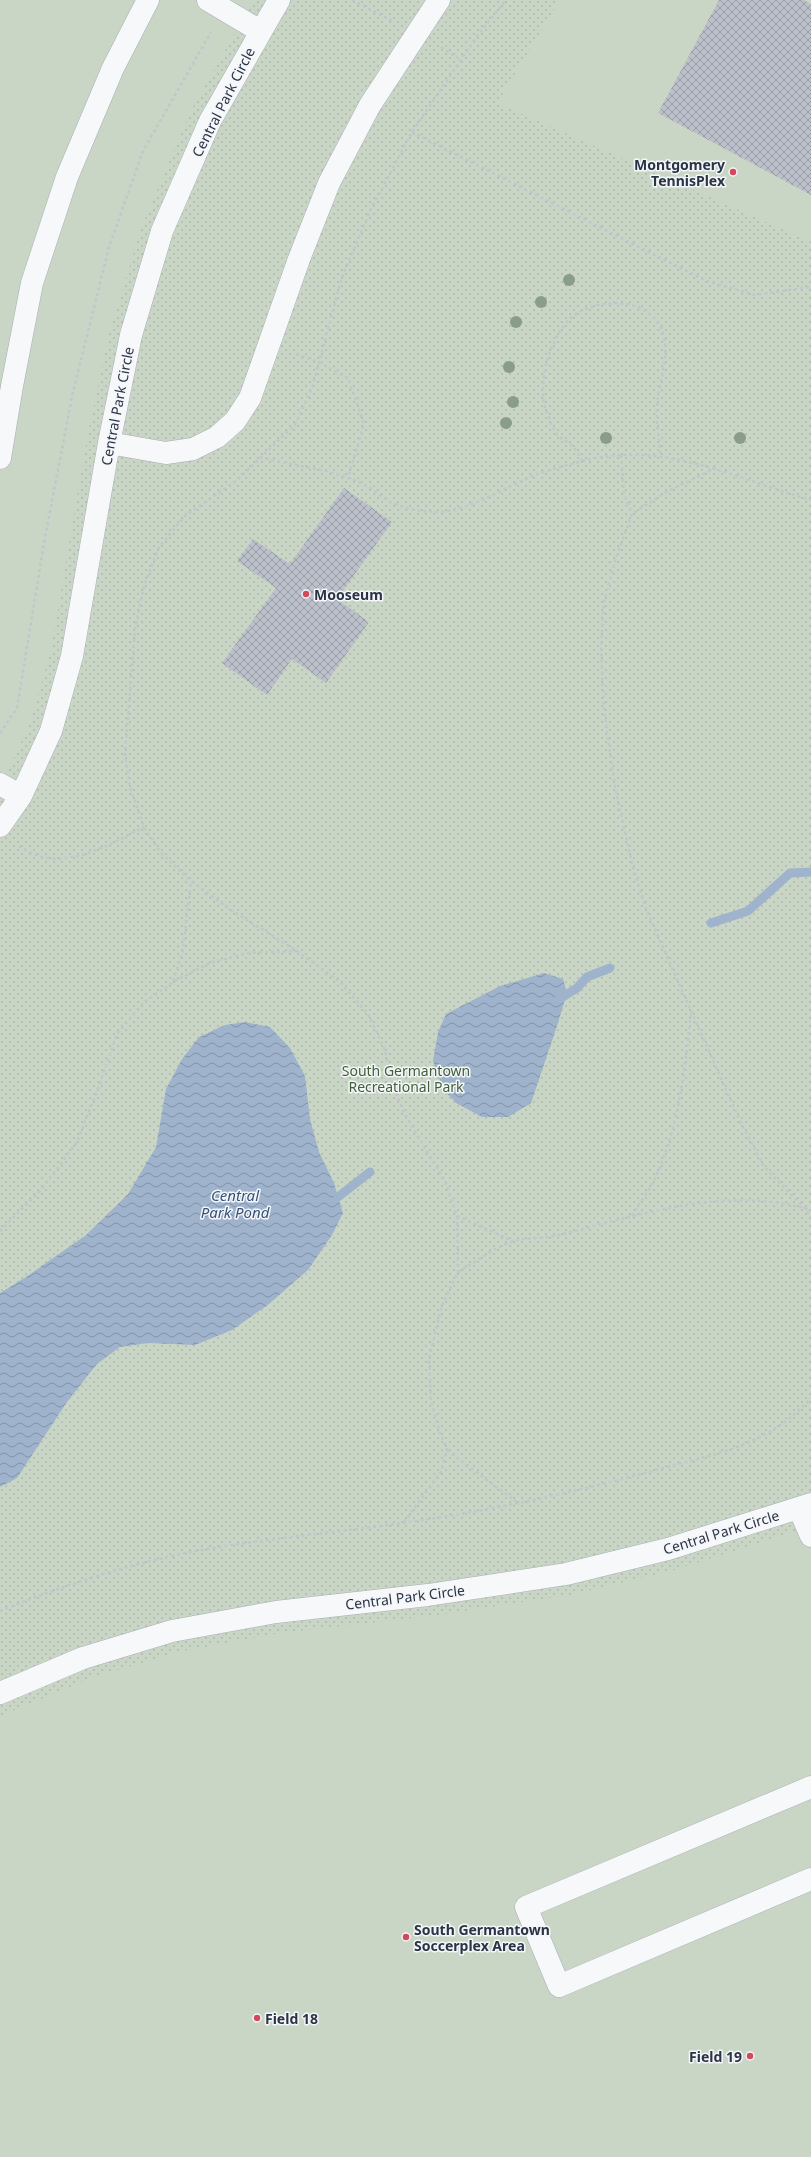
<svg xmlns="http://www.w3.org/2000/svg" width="811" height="2157" viewBox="0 0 811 2157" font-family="'Noto Sans',sans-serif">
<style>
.grass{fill:url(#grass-dots)}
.garden{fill:#c9d6c5}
.water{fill:url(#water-waves)}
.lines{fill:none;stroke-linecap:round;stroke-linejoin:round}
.stream{stroke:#9fb4cc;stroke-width:9}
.building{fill:url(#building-cross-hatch)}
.minor-casing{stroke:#a9aeb7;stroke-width:23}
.path{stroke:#c2c5cb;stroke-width:2.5;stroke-dasharray:3 3;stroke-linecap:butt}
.minor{stroke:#f7f8fa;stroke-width:22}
.tree{fill:#899d89}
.poi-dot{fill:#d1495b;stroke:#f4f6f9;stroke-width:1.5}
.labels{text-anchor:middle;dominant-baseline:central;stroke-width:3;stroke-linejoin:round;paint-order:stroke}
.street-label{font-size:14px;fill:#2b3445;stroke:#f4f6f9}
.poi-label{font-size:14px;font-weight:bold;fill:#2b3445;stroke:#f4f6f9;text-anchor:start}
.park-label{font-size:14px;fill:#3f6138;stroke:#f4f6f9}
.water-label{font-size:15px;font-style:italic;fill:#34527a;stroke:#f4f6f9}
</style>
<defs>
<pattern id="grass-dots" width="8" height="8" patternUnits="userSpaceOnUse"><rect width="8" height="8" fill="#c9d6c5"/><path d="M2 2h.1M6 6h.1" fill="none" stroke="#adb8ab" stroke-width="1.8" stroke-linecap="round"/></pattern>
<pattern id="water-waves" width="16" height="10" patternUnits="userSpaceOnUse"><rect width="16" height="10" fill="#9fb4cc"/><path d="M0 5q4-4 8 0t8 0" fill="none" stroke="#8293a7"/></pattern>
<pattern id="building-cross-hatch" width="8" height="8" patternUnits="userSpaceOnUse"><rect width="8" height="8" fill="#bbc0ca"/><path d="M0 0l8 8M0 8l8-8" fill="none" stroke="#989da6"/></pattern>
</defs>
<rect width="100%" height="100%" fill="#e4e7ec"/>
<path class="grass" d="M0,0H811V2157H0Z"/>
<path class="garden" d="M0,0H254L191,111L143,224L110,330L87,439L51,651L30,723L0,789Z
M560,0H811V242L497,103Z
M811,1526V2157H0V1716L91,1678L177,1652L279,1633L430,1616L570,1595L674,1570Z"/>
<path class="water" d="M544,973L563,979L567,993L557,1026L531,1103L508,1117H482L456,1103L443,1089L433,1061L438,1032L446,1014L500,986Z
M245,1022L270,1027L290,1048L305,1076L310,1119L319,1152L334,1183L343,1213L332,1235L308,1270L269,1304L232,1330L195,1345L148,1343L120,1347L97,1364L67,1402L17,1478L0,1487V1293L26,1277L86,1235L128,1194L156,1147L166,1089L182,1059L199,1037L225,1025Z"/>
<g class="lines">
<path class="stream" d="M711,923L748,911L790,873L811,872
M558,1000L577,988L587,977L610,968
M338,1197L370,1172"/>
</g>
<path class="building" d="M719,0H804L811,4V195L658,113Z
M344,488L392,522L337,599L369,622L326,683L292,659L267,695L222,663L276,588L237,561L253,539L290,564Z"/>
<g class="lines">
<g class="minor-casing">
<path id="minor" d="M208,0L260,31
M109,443L166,453L193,449L217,437L235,421L250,398L299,259L329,183L370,105L439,0
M0,458L12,386L32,283L67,177L113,68L148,0
M0,784L21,796
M0,826L21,796L51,731L72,656L109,443L131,335L162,231L210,121L279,0
M799,1508L811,1536
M0,1693L83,1658L172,1631L276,1612L428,1595L566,1574L668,1549L811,1504
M811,1787L526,1907L559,1986L811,1879"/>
</g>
<path class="path" d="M352,0L393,21
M441,47L461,60
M412,132L706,281L755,295L811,287
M296,354L318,362L348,378L364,424L348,478
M621,455L624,493L632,514
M260,457C293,466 334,469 365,485C374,489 381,497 390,502C399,506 412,510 422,511C465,517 500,488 538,474C552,469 567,465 582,461C665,440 733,478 811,500
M582,461C580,457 578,452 574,448C569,442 560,439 556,433C552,426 549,418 546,410C536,382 552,325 581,311C609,298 651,299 663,333C670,357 659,381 657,405C656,422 659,439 661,456
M716,468L668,491L632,514L616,558L604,601L601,648L604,711L615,787L632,863L646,909L739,1119L764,1167L806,1209L811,1217
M0,733L17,708L45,537L73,392L109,247L143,151L211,32
M19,846C25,849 32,854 39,856C75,866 112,843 144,827
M173,981L183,950L191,881
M457,1216L513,1241
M632,1216C639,1204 648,1192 654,1180C679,1128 685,1069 691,1012
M0,1231L40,1191L77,1142L99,1086L117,1034L143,1003L173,982L210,963L248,953L297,951
M458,1272C474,1263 496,1246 514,1241C528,1237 544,1239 559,1235C643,1214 724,1185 811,1210
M447,1450L518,1503
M404,1522L441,1472L447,1450L439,1430L431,1400L429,1359L442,1305L458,1272L457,1216L445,1181L404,1113L392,1084L385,1050L368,1014L340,982L297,951L231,910L191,881L160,852L144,827L130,787L125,754L135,629L144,586L159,547L185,516L237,480L295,425L312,388L342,277L371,209L412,132L478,35L506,0
M0,1611C62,1586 125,1565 191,1552C260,1539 332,1533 402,1523C488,1511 572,1493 656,1470C715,1454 768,1446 811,1398"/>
<use href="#minor" class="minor"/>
</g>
<g class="tree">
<circle cx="569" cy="280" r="6"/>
<circle cx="541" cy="302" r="6"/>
<circle cx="516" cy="322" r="6"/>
<circle cx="509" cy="367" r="6"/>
<circle cx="513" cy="402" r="6"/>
<circle cx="506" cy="423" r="6"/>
<circle cx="606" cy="438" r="6"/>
<circle cx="740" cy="438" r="6"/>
</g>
<g class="poi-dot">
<circle cx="733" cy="172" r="4"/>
<circle cx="306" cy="594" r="4"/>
<circle cx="406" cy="1937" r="4"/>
<circle cx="257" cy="2018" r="4"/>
<circle cx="750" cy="2056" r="4"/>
</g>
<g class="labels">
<g class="street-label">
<text transform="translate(223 102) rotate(-63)">Central Park Circle</text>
<text transform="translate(117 406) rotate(-79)">Central Park Circle</text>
<text transform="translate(721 1532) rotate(-17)">Central Park Circle</text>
<text transform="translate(405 1597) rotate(-7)">Central Park Circle</text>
</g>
<g class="poi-label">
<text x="725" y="164" text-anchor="end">Montgomery<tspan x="725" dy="16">TennisPlex</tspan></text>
<text x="314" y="594">Mooseum</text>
<text x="414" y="1929">South Germantown<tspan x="414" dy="16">Soccerplex Area</tspan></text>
<text x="265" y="2018">Field 18</text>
<text x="742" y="2056" text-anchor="end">Field 19</text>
</g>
<g class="park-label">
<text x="406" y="1070">South Germantown<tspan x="406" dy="16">Recreational Park</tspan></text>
</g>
<g class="water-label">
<text x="235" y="1195">Central<tspan x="235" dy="17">Park Pond</tspan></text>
</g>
</g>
</svg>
